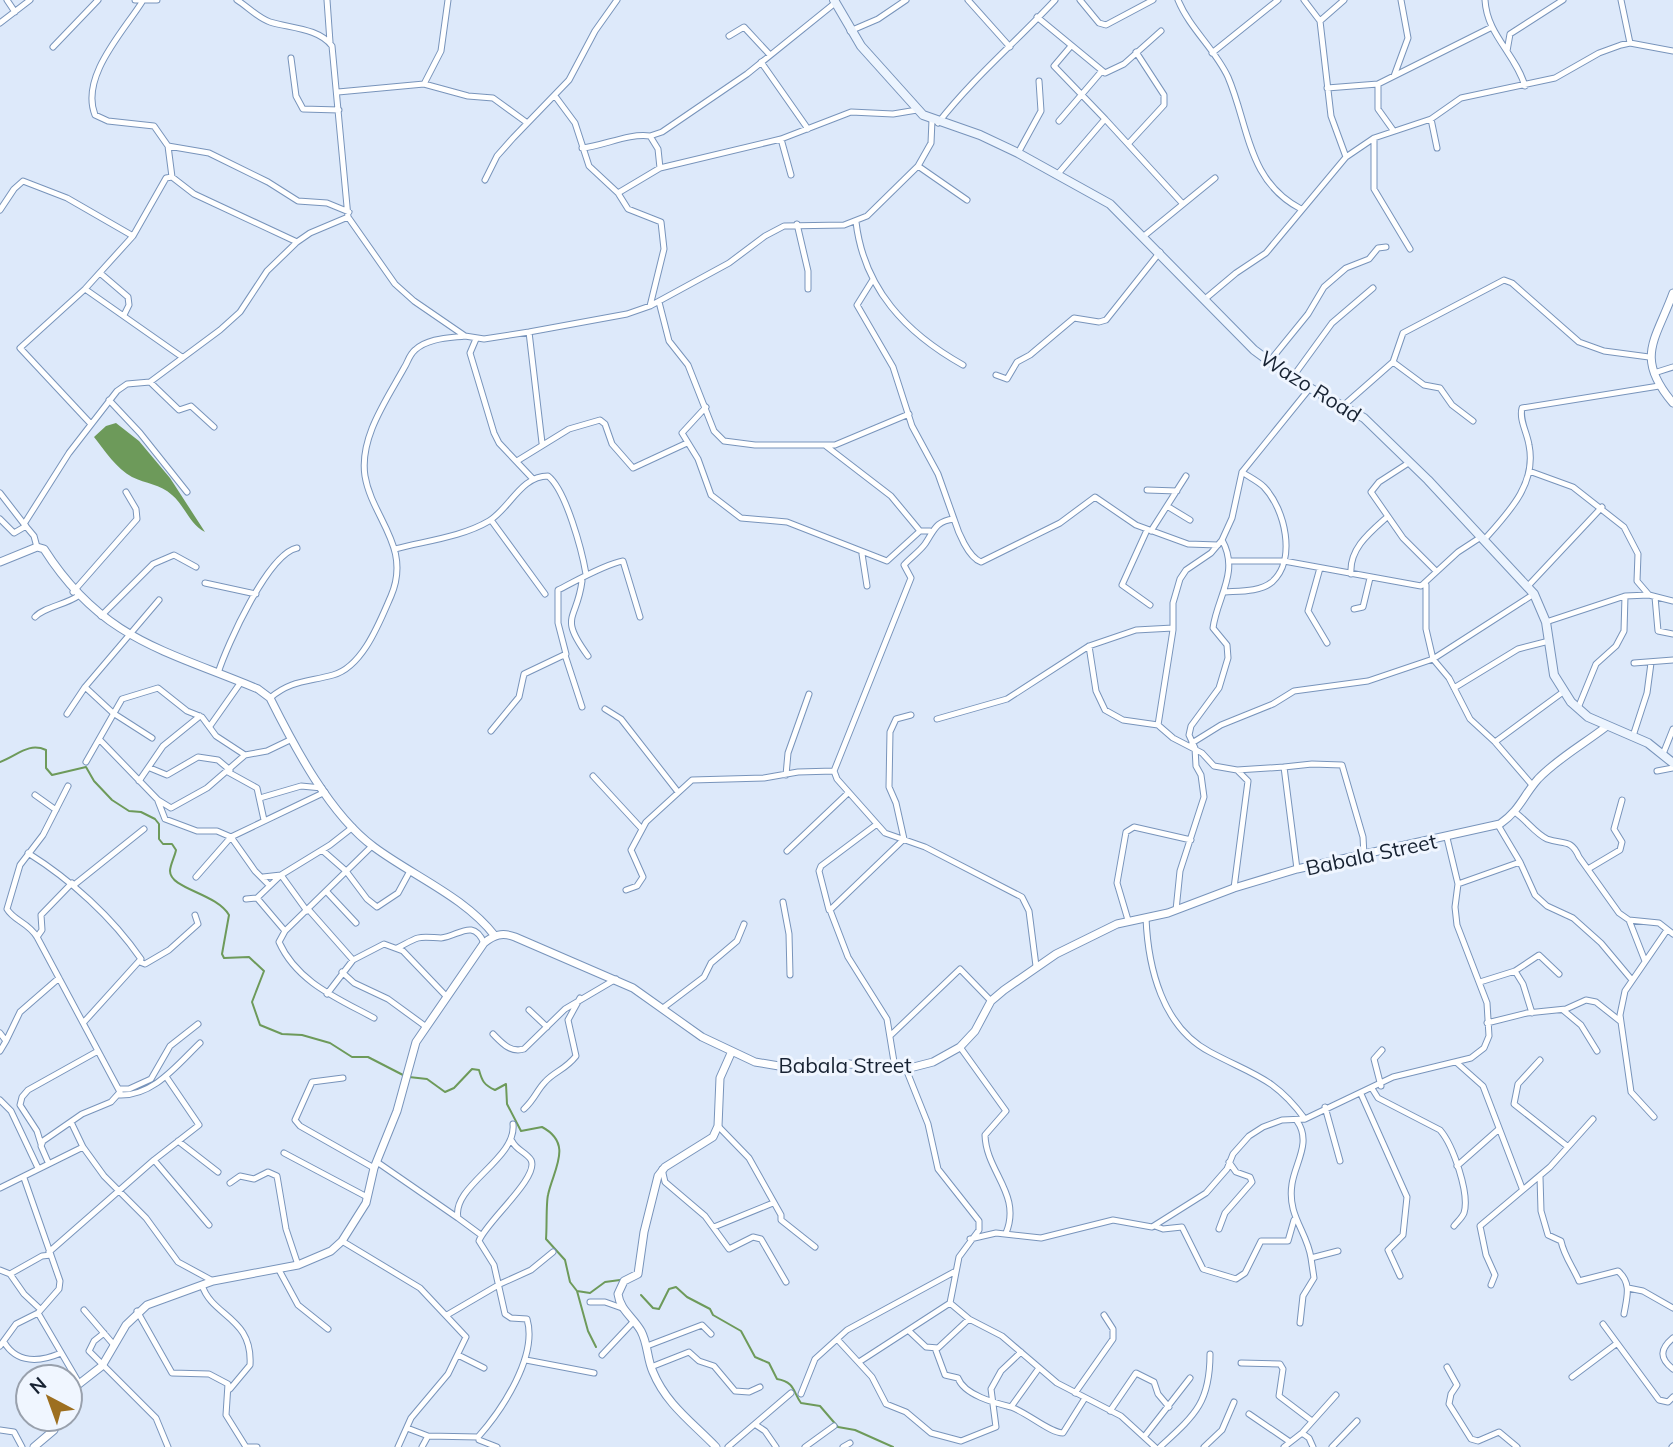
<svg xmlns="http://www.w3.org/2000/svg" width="1673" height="1447" viewBox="0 0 1673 1447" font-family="Mulish,sans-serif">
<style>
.water{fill:#6d9a5a}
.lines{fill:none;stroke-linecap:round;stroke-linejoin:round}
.stream{stroke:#6d9a5a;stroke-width:2}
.minor-casing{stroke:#7894bb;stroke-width:7}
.tertiary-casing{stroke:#7894bb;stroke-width:9}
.secondary-casing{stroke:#7894bb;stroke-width:10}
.minor{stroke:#fff;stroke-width:5}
.tertiary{stroke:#fff;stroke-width:7}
.secondary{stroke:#ecf4fe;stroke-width:8}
.labels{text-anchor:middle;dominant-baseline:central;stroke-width:6;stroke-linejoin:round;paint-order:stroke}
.street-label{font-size:21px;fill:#172232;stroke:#f0f6ff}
</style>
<rect width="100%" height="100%" fill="#dde9fa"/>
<path class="water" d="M116,423L139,441L170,478L205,532C190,525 185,506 172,495C160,484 146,484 132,477C117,469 104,450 94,437L106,426Z"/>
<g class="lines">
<path class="stream" d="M0,762C17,756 28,742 46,750V768L52,775L86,767L94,781L112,800L129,811L141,812L155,819L159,824V839L163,844H172L176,850C175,856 170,865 170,871C170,889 216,893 229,915L222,954L224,958L249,957L264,971L252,1002L260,1025L282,1034L302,1035L330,1043L352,1057H368L403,1075
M409,1077L427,1079L445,1092L454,1088L472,1069L479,1070C482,1081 484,1085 495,1090L506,1084L507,1104L521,1131L542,1127C574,1144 553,1170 548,1195C546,1203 547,1228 546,1239L565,1260L570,1282L577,1291L588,1331L596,1347
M577,1291L590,1293L605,1282L620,1280
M641,1295L653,1308L659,1309L669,1289L676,1287L687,1297L710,1309L713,1315L741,1331L755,1357L769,1363L777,1379C795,1382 793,1392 801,1403L820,1406L838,1427L855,1430L893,1447"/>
<g class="minor-casing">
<path id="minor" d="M7,0L15,12
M135,0H157
M327,0L330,42
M968,0L1010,47
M1080,0L1099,23L1106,25L1153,0
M1178,0C1190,29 1215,49 1228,77C1249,126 1247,181 1301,209
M1304,0L1320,21
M1344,0L1320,21L1331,116L1346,157
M1485,0C1487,35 1515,53 1525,86
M1621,0L1630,43
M142,2C123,32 80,77 95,115L108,121L154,126L168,146L172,177
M1037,17L1105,73L1124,64L1161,31
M0,23L30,0
M850,31L878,19L906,0
M729,36L744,27L770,55
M53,47L98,0
M1507,51L1510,34L1563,0
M1212,53L1278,0
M291,58L296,96L303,109L339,110
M761,62L808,129
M1394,76L1408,38L1401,0
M424,84L441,51L448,0
M1378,84V109L1393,130
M1327,88L1378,84L1490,28
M338,92L424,84L468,96L493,98L526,122
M555,96L575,123L589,166L618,193L628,209L661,222L664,249L650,306
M1105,119L1182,203
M1431,119L1437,148
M1059,121L1101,72
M938,123C973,78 1017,41 1055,0
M650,136L662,132L747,74L835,3
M1374,138V189L1410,249
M781,139L791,175
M1129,143L1164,105V95L1136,52
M168,146L209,153L268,182L298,201L327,203L349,212
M582,148C604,146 628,133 650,136L658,149L660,168
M1018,153L1041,111L1039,81
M918,166L967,200
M1057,175L1105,119L1054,66L1071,46
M485,180L497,156L513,138L569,80L595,31L617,0
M618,193L660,168L781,139L851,112L893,114L917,110
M0,210L14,189L23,181L67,198L133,236L166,178L172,177L194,194L297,242
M348,217L395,284L414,301L465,336L484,339L529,332L627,314L650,306L729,263L765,236L784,226L844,225L867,216L918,166L931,143L932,120
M856,222C864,289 906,333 963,365
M797,224L808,271V289
M1144,236L1215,178
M100,273L128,297L129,305L124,315
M872,281L857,305L893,367L912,426L938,474L954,519
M85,289L182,357
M1205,299L1236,273L1266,253L1346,157L1374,138L1431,119L1461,98L1555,78L1599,53L1621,45L1630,43L1673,51
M659,302L669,341L688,365L714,431L724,441L755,445H835L909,414
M529,332L542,443
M476,339L470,353L494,433L499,443L533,479
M1269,362L1308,314L1324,287L1346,268L1369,259L1378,248L1386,247
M1393,362L1424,385L1440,388L1452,405L1473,421
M1654,373L1673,367
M996,375L1007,379L1017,362L1030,355L1074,318L1099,322L1106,320L1160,252
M1292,378L1332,323L1373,288
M150,382L179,410L191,406L214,427
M109,400L140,433L187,492
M1343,406L1393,362L1403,333L1504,280L1512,283L1579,342L1604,351L1649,357
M706,407L682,433L698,459L711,495L741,518L787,522L887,561L920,531
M90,423L20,348L85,289L133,236
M826,446L891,496L920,531H930
M517,461L569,429L600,420L605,424L612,444L633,468L687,443
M1410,462L1379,482L1371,492L1403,538L1436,571
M1529,471L1573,487L1624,527L1638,554L1637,581L1649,595
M1147,490L1177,491
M0,493L24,524
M1167,506L1190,520
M0,519L14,533L26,526
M491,520L545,594
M1147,530L1122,585L1150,605
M1151,531L1186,476
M1484,540C1508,513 1537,484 1529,445C1527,432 1519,420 1522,408L1659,386
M37,547L34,536L24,524L69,453L117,391L127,384L150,382L220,330L240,312L267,271L297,242L310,233L348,217L332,46C319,28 289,28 270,22C258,18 248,7 237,0
M395,549C425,541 462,537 489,521C510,508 521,476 548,476C566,490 582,551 586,574
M862,554L867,586
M1230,561H1284L1421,586L1458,552L1481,537
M1320,568L1308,611L1327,643
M1351,574C1349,549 1369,533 1387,517
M582,581C577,621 558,615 588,656
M205,583L256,594
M1426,585V629L1433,659L1449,678L1470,719L1495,742L1533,786
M1528,586L1602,507
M73,592L137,519L136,509L126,492
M1225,592C1239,591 1260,592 1272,582C1297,560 1285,509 1264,487C1258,481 1249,477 1242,472
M1655,597L1658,631L1673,634
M1354,609L1363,607L1370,578
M101,616L153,564L174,555L196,567
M35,617C44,607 65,605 78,596
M1546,622L1625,596L1649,595L1673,601
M1089,646L1096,691L1105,710L1123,720L1158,725L1173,738L1202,753L1214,766L1237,770L1248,781L1234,888
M565,655L582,707
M1634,663L1673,660
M218,673C227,645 268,554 297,548
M85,687L113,713L152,738
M1454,688L1518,649L1549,641
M270,698C291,680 308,682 333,675C363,667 380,621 391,596C412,547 372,518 365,476C359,438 387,399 404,368C408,362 409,355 415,350C428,338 449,338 465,336
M1578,708L1596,664L1616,646L1624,631L1625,596
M605,709L621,719L678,792
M67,714L85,687L159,600
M937,719L1007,699L1089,646L1136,630L1173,628
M1158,725L1173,630V603L1180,579L1186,570L1211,553L1222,540L1232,518L1242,472L1310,388
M210,726L241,682
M491,731L519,697L524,674L566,654L558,623V590C574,582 605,564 623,561L640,617
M1633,736L1647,693L1651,663
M100,740L158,800L171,808L207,788L245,755L267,751L292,739
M1495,742L1563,692
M1192,743L1221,725L1273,704L1294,691L1368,681L1433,659L1534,594
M1663,754L1673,729
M86,762L122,699L158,688L187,711L202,717L216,736L245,755
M1284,767L1312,764L1342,765L1363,837L1364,855
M150,768L167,775L198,757L218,760L230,770
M1237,770L1284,767L1297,869
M1657,771L1673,768
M228,772L257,788L264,820
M786,775L788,753L809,694
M593,776L641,828
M139,781L163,746L200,716
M35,795L56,810
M260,798L301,786L322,788
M158,801L165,819L197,831H217L231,837L255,871L269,885
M1516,813C1526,820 1536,834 1547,839C1563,845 1571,838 1579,857L1619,913L1629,920L1659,923L1673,934
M1498,825L1520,862
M372,846L285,931L279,942C297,982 337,998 374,1018
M322,850L346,871L367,899L377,907L398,893L410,871
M787,851L848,793
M28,853C71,880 112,917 141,959L84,1022
M1588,869L1620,850L1622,842L1614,829L1622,800
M196,877L231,837L325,792
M263,877L281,875L307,911
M1458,884L1520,862L1535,895L1547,906L1573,918L1601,943L1632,980
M74,885L144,829
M626,890L637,886L643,877L631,850L646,822L692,780L764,778L798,772L834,771
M327,892L356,923
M257,898L285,931
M246,899L257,898L281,875L330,845L353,827
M783,902L789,934L790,975
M308,909L353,960
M829,910L819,871L821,866L877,824
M1176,910L1180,871L1204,797L1201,775L1196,766L1195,748L1189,735L1191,726L1219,688L1228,658L1227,645L1213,628C1217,597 1240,572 1222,540
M1146,918C1148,967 1162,1027 1210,1052C1253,1075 1274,1077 1305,1119
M1128,920L1117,883L1126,832L1134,827L1191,840
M1629,920L1645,961
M37,937L42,930L41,915L72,883
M397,948C404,945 411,940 418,938C425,936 434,938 441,938C459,936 473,918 484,943
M140,962L145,964L169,950L198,924L195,915
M1036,966L1029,911L1022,897L925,847L885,833L837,779L834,771L838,761L911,578L904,565C910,558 919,552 925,544C934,531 935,521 954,519C958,532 968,557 981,562L1060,523L1095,497L1136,525L1188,544L1218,545
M1515,971L1523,984L1532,1013
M342,972L354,983L388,999L425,1026
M1480,982L1515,971L1539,955L1559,974
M327,994L353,960L384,944L403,951L446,996
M663,1008L704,977L711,963L737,941L744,924
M529,1010L547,1027
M1563,1010L1581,1025L1597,1051
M1487,1023L1527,1013L1566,1009L1586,1000L1596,1002L1620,1021
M0,1033L6,1041L0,1051
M493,1034C502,1043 510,1053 524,1049L565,1009L616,979
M891,1035L960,969L991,1001
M6,1041L20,1012L59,978
M960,1047L1006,1111L985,1135C986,1172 1022,1194 1006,1233
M1540,1060L1518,1084L1514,1104L1567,1146
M1456,1062L1483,1086L1522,1188
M895,1068L887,1019L848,957L830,910L904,839L896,803L889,787L890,732L896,719L911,715
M906,1069L928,1124L938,1169L979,1221V1230L959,1257L950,1303L969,1319L1002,1336L1057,1383L1121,1416L1155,1447
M343,1078L312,1082L295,1120L300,1126L374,1168
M1381,1086L1374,1059L1382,1050
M120,1089H129L151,1079L170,1046L198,1024
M1373,1090L1378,1098L1440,1130C1453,1145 1470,1194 1464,1213C1462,1218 1457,1222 1454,1226
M1361,1094L1407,1197L1403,1235L1388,1250L1400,1276
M118,1095C153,1097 177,1065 200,1043
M0,1100L11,1111L38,1168
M1325,1107L1340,1161
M524,1109C535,1099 537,1090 545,1082C555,1071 565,1070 576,1056L568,1020L580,998
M1654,1117L1631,1092L1620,1015L1625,991L1667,930
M1297,1121C1312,1142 1295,1163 1292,1184C1287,1216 1307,1231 1311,1258L1338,1251
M71,1122L83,1147
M718,1126L749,1158L781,1215V1220L815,1247
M178,1141L218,1172
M41,1144L37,1131L20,1105L22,1097L28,1090L98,1051
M284,1153L367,1197
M154,1160L209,1225
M48,1162L41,1146L43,1141L82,1114L111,1102L120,1092L37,937C28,922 14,921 7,909L20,865L43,835L68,786
M377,1162L458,1218
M1457,1166L1499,1129
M662,1169L665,1182L705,1216L729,1249L753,1237L761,1239L786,1282
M1540,1177L1541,1211L1548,1235L1561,1241C1564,1256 1573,1267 1579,1281L1618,1271C1632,1283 1627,1297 1624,1314
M24,1178L60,1281L59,1289L38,1313L79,1383
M230,1183L240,1176L254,1179L268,1172L277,1176L286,1229L298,1265
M0,1188L83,1147L104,1176L146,1218L178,1262L213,1281
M1155,1226L1163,1229L1182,1227L1203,1269L1236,1279L1245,1273L1261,1241H1288L1294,1220
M714,1227L773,1203
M1219,1229L1225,1213L1252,1182L1250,1177L1236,1172L1229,1162
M481,1235L458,1218C451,1186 517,1159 513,1124
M970,1239L996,1233L1041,1238L1113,1220L1152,1227L1206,1193L1227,1169L1233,1154L1249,1136L1263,1127L1282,1120L1305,1119L1393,1077L1471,1058L1484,1048L1489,1036L1487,1003L1457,925L1455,907L1458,884L1447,838
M342,1241L420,1288L466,1337L448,1374L411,1418L398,1447
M49,1252L154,1160L199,1125L167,1078
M0,1270L10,1274L42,1256L51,1255
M279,1270L298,1305L328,1329
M10,1274L24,1294L39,1308
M202,1285C212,1317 253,1317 250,1365L230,1389
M1491,1285L1495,1275L1486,1255L1480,1226L1550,1167L1593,1119
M1628,1288L1643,1291L1673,1308
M590,1302H605L622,1308
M84,1310L114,1345
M137,1311L172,1373L209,1374L228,1384L226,1415L246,1447
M447,1315L500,1284L531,1270L553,1252
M1300,1323L1303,1296L1314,1278L1311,1258
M1603,1324L1659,1400L1668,1402L1673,1397
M909,1331L926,1347L938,1348L969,1319
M104,1333L94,1341L89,1351L156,1418L168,1447
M1673,1338C1660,1349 1659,1358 1673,1369
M837,1339L872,1377L886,1404L906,1412L931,1433L961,1441L996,1427L991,1389L1001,1371L1021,1352
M4,1342C17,1364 40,1362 61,1353
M0,1346L16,1324L38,1313
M647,1346L702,1325L711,1334
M935,1348L945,1375L958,1378C964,1395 995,1403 1011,1407L1039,1368
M458,1355L484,1368
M602,1355L634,1321
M526,1360L594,1373
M859,1362L950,1303
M1241,1363L1280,1364L1283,1369L1279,1396L1312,1421
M651,1367L689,1352L699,1361L714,1366L735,1391L749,1392L760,1387
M1447,1367L1457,1385L1451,1394L1449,1404L1471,1439L1478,1441L1499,1432L1517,1447
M1572,1377L1616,1344
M1075,1393L1113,1339V1329L1104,1315
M801,1394L815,1359L847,1330L954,1272
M1011,1407C1028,1413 1050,1433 1063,1433L1085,1398
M1110,1411L1136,1373L1154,1382L1158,1394L1169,1407
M1249,1414L1290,1442
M756,1425L765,1431L776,1447
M407,1428L428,1436L478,1437C502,1410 538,1356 527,1319L511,1318L505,1314L494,1265L479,1241C485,1223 540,1177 531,1160C526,1152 516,1150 512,1141
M0,1430L14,1432L22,1447
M1302,1433L1309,1438L1313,1447
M1144,1437L1190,1378
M479,1440L497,1447
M247,1447H257
M422,1447L428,1436
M728,1447L791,1393
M805,1447L834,1426
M843,1447L850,1443
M1160,1447C1195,1415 1210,1403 1210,1354
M1204,1447L1222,1430L1234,1402
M1284,1447L1302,1433L1336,1395
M1332,1447L1357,1421
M1672,1447L1673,1446"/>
</g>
<g class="tertiary-casing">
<path id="tertiary" d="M1673,293C1656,340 1634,357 1673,403
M0,562L37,547L44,549C102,640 165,650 258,689L270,698C294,746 330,815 374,847C413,876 465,897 495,936
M70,1391L102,1366L126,1325L147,1305L213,1281L298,1265L331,1251L342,1241L366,1203L374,1168L397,1111L416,1042L484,943C494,935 502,932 515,937L633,988L702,1037L755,1062L785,1067L849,1064L906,1069L933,1062L960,1047L975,1031L991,1001L1004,990L1056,954L1117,924L1168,913L1234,888L1297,869L1500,824C1520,810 1523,796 1538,779C1558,758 1584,744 1607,726
M34,1447L54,1430L58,1419
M716,1447C693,1423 666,1404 653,1372C647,1359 648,1344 641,1331C633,1317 620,1310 618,1294L624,1281L638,1274L644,1232L658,1176L665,1167L713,1137L718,1126L720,1078L732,1051"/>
</g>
<g class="secondary-casing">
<path id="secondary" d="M834,0L861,46L923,115L980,135L1018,153L1110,204L1254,350L1292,378L1364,418L1428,480L1534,594L1546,622L1554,675L1571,702L1588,717L1648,743L1673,763"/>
</g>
<use href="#minor" class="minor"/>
<use href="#tertiary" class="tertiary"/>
<use href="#secondary" class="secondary"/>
</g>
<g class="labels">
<g class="street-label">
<text transform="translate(1311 386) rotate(32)">Wazo Road</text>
<text transform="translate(1371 854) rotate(-12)">Babala Street</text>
<text x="845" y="1065">Babala Street</text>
</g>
</g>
<g transform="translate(49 1398) rotate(319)"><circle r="33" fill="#f0f6ff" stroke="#99a1ad" stroke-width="2"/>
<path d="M0-5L12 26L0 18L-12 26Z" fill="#9d6f20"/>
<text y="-10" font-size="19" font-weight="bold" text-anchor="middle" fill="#172232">N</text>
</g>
</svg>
